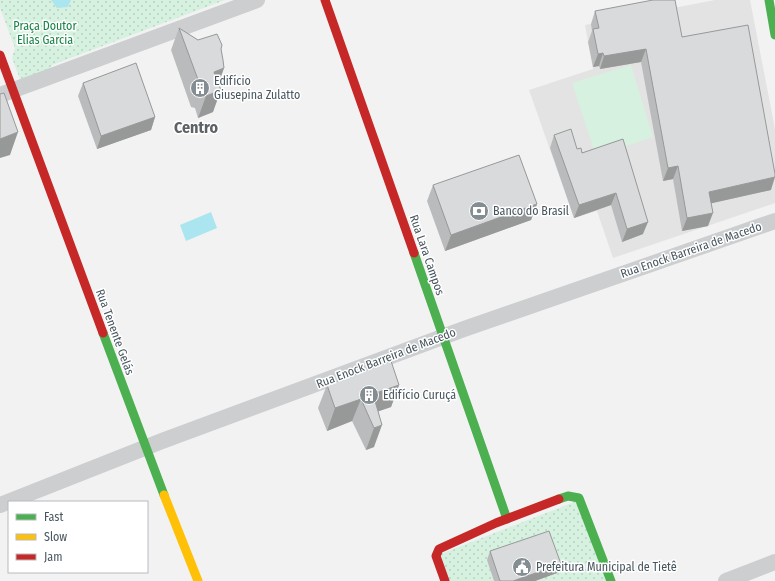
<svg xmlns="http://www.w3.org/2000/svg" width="775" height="581" viewBox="0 0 775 581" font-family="'Fira Sans Condensed',sans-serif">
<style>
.education{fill:#e4e3e4}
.park{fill:url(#park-dots)}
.pitch{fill:#d6f1df}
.water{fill:#abe5ef}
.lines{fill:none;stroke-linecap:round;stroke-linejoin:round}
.street{stroke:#ccced0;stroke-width:16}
.fast{stroke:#4caf50;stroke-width:9}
.slow{stroke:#ffc107;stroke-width:9}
.jam{stroke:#c62828;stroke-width:9}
.wall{fill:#babbbc}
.shaded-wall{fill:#979999}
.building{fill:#d8dadb;stroke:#979999}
.labels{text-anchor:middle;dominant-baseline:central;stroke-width:3;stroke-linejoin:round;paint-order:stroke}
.park-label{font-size:12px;fill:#168345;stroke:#fff}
.poi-label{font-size:12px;fill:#48565f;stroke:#fff;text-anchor:start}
.street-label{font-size:12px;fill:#48565f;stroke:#fff}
.district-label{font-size:16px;font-weight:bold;fill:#5d6266;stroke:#fff}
</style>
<defs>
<pattern id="park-dots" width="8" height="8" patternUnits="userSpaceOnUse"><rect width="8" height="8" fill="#d6f1df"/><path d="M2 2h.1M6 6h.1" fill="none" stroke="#b9d1c2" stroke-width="1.8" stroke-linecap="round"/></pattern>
</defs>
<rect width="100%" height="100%" fill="#f2f2f2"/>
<path class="education" d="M715,0H750L775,129V203L613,258L597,211L574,218L529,90L593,69L585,25Z"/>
<path class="park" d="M0,0H225L52,65L46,74L20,79L12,58L15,48L0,8Z
M577,501L609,581H448L438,555Z"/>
<path class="pitch" d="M631,65L653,137L596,156L572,83Z"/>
<path class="water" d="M51,0H71L68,7L57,8Z
M211,212L217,228L186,241L180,225Z"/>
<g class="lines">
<path class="street" d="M0,95L257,0
M0,505L162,441L464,329L775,221
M726,581L775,562"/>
<path class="fast" d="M769,0L775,35
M414,253L507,519
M103,333L164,495
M559,499L568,496L579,498L611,581"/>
<path class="slow" d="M164,495L198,581"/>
<path class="jam" d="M325,0L414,253
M0,55L103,333
M445,581L436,556L439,549L496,523L559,499"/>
</g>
<path class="wall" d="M595,11L682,37L771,190L711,203L708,226L682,231L673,179L663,181L641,62L600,69L599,66L593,67L588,42L592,31L591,24Z
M179,28L198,40L221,49L224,68L218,83L213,112L198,118L195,108L191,107L171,50Z
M83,83L155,117L151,130L97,149L78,96Z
M554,135L582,153L623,139L643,234L622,242L611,205L574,218L550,148Z
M433,185L537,204L531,220L445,251L427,201Z
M327,385H399L391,407L378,411L374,447L366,450L352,421L327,431L318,408Z
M490,551L561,564L557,573L535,581H494L487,560Z"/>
<path class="shaded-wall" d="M646,49L641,62L600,69L604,56Z
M603,53L599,66L593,67L598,54Z
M224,68L216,91L214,72Z
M221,90L213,112L198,118L206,96Z
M155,117L151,130L97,149L101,136Z
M18,132L10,155L0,158V139Z
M678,166L673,179L663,181L668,168Z
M775,177L771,190L704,205L709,192Z
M616,193L611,205L574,218L579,205Z
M537,204L531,220L445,251L451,235Z
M713,213L708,226L682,231L687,218Z
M648,222L643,234L622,242L627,229Z
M399,385L391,407L368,415L373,394Z
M361,399L352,421L327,431L335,408Z
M382,425L374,447L366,450L374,428Z
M561,564L557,573L535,581H513Z"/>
<path class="building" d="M653,0H675L682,37L748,25L775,174V177L709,192L713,213L687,218L678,166L668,168L646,49L604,56L603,53L598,54L593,29L599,28L595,11Z
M179,28L198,40L217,34L222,45L221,49L223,60L224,68L214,72L221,90L206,96L203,85H200Z
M136,63L155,117L101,136L83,83Z
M4,93L18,132L0,139V94Z
M571,129L577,149L581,148L582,153L623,139L648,222L627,229L616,193L579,205L554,135Z
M519,155L537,204L451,235L433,185Z
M391,361L399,385L373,394L382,425L374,428L361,399L335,408L327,385Z
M549,531L561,564L513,581H500L490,551Z"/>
<defs>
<g id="building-disc" transform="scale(1)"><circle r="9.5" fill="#848d92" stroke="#fff"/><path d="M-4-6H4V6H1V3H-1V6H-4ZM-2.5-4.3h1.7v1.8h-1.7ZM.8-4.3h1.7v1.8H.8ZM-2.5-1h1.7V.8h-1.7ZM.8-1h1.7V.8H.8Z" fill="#fff"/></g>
<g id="bank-disc" transform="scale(1)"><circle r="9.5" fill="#848d92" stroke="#fff"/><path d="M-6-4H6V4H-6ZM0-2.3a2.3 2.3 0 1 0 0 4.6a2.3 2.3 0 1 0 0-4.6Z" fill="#fff"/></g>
<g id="civic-disc" transform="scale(1)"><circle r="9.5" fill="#848d92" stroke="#fff"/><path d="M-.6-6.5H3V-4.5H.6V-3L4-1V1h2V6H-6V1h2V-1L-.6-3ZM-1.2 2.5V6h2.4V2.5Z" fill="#fff"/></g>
</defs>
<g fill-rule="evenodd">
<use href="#building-disc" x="200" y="88"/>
<use href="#bank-disc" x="479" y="211"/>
<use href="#building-disc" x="369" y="395"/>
<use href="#civic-disc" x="522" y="567"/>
</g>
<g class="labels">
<g class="park-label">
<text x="45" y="26">Praça Doutor<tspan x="45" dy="14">Elias Garcia</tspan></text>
</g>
<g class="poi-label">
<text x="214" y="81">Edifício<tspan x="214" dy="14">Giusepina Zulatto</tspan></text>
<text x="493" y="211">Banco do Brasil</text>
<text x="383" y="395">Edifício Curuçá</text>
<text x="536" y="567">Prefeitura Municipal de Tietê</text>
</g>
<g class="street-label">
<text transform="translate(691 250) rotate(-19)">Rua Enock Barreira de Macedo</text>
<text transform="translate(427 255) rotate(71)">Rua Lara Campos</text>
<text transform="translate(115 332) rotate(70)">Rua Tenente Gelás</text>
<text transform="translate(386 358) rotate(-21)">Rua Enock Barreira de Macedo</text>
</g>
<g class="district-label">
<text x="196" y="127">Centro</text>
</g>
</g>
<rect x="8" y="501" width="140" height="72" fill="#ffffff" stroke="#b6bbbf"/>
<rect x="16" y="514" width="20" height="6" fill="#4caf50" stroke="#b6bbbf"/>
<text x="44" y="521" font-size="12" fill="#48565f">Fast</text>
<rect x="16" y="534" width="20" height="6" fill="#ffc107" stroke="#b6bbbf"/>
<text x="44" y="541" font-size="12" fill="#48565f">Slow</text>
<rect x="16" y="554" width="20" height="6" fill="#c62828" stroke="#b6bbbf"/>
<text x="44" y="561" font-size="12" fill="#48565f">Jam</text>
</svg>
